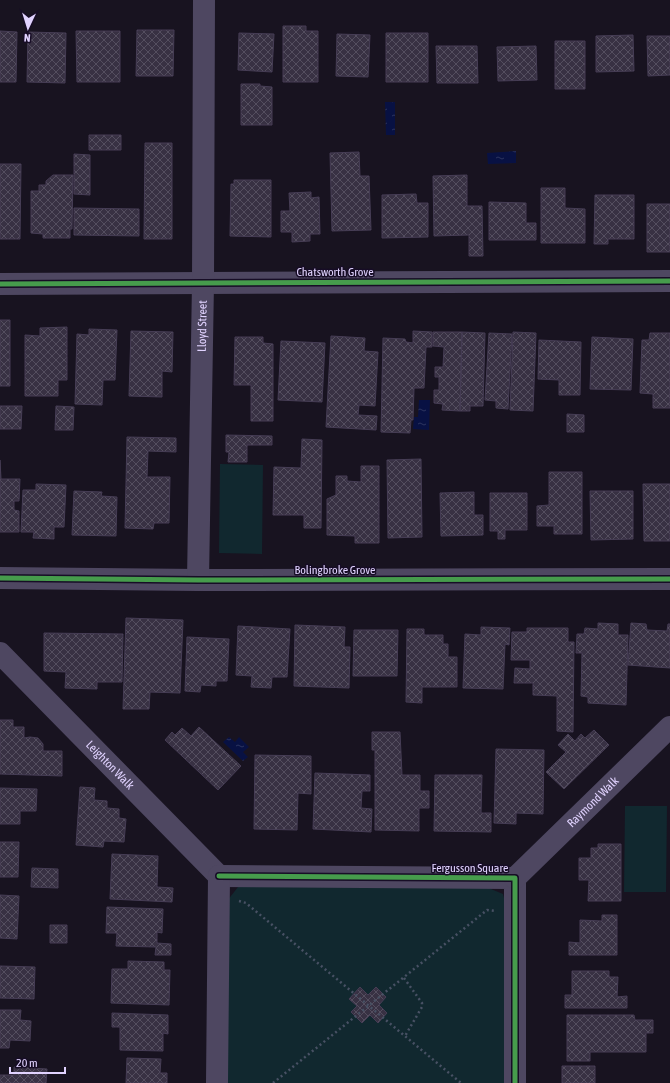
<svg xmlns="http://www.w3.org/2000/svg" width="670" height="1083" viewBox="0 0 670 1083" font-family="'Asap Condensed',sans-serif">
<style>
.garden{fill:#11282f}
.water{fill:url(#water-ripples)}
.building{fill:url(#building-cross-hatch);stroke:#463d55}
.lines{fill:none;stroke-linecap:round;stroke-linejoin:round}
.path{stroke:#485164;stroke-width:2.5;stroke-dasharray:2 3;stroke-linecap:butt}
.street{stroke:#4e4761;stroke-width:22}
.cycleway-casing{stroke:#170d26;stroke-width:8}
.cycleway{stroke:#469c4c;stroke-width:5}
.labels{text-anchor:middle;dominant-baseline:central;stroke-width:3;stroke-linejoin:round;paint-order:stroke}
.street-label{font-size:12px;fill:#e1d3ff;stroke:#170d26}
</style>
<defs>
<pattern id="water-ripples" width="26" height="14" patternUnits="userSpaceOnUse"><rect width="26" height="14" fill="#081143"/><path d="M2 4q2-2 4 0t4 0M15 11q2-2 4 0t4 0" fill="none" stroke="#2c335f"/></pattern>
<pattern id="building-cross-hatch" width="8" height="8" patternUnits="userSpaceOnUse"><rect width="8" height="8" fill="#383143"/><path d="M0 0l8 8M0 8l8-8" fill="none" stroke="#544e5f"/></pattern>
</defs>
<rect width="100%" height="100%" fill="#181320"/>
<path class="garden" d="M220,464L263,465L262,554L219,553Z
M625,806H667L666,892H624Z
M246,884L486,887L503,894L508,914L507,1083H225L227,901L238,887Z"/>
<path class="water" d="M385,102H395V135H386Z
M516,151V163L488,164L487,153Z
M419,400H430L429,430L413,429L414,417H418Z
M229,737L235,742L239,737L249,747L243,752L248,757L243,761L223,742Z"/>
<path class="building" d="M283,26H306V31H318V82H283Z
M137,30H174L173,76H136Z
M0,31L17,32L16,82H0Z
M76,31H120V82H77Z
M28,32L66,33L65,83L27,82Z
M239,33L274,34L272,72L238,70Z
M386,33H428V82H386Z
M337,34L370,35L368,77L336,76Z
M633,35L634,71L596,72V36Z
M647,36H670V75L648,76Z
M555,41H585V89H555Z
M436,46H477L478,83H437Z
M536,46L537,80L498,81L497,47Z
M241,84H260V86L272,87V125H241Z
M89,135H121V150H89Z
M145,143H172V239H144Z
M359,152L360,176H369L371,230L332,231L330,153Z
M74,154L90,155V195L74,194Z
M0,164H21L20,239H0Z
M53,175H73L72,229H70V238H43V234L31,233V191H39V185H46V181Z
M467,175V206H482L483,256H469V235L434,236L433,176Z
M234,180H271V237L230,236L231,184H234Z
M541,188H565V208L585,209V243H541Z
M311,192V198L319,197L320,234H310V241L292,242V232H281V211H290L289,193Z
M416,194L417,203H428V237L382,238V195Z
M595,195H634V239H608V244H594Z
M489,202L526,203V223H536V240H489Z
M647,204H670V252H647Z
M74,208L139,209V236L74,235Z
M0,320H10V386H0Z
M67,327V380H58V396H25V335L40,336V328Z
M89,329L117,330L115,380H103L102,405L75,404L77,334L89,335Z
M131,331L173,332L172,372L162,371V397L129,396Z
M413,331L432,332V347H426L424,388H414L413,420H411L410,433L381,432L383,338L405,339L406,342L413,343Z
M433,332H462L460,411L442,410L443,404L434,403V390H439V377H435V367H443L444,347L433,346Z
M462,332L485,333L483,406H470V411H460Z
M513,332L536,333L533,411L510,410Z
M489,333L512,334L508,409L496,408V401L485,400Z
M650,333H670V408H653V394L640,393L642,340H649Z
M331,336L365,338L364,351L378,352L375,406L359,405L358,415L377,416L376,430L326,427Z
M235,337H263V343L273,344V421H251V385H234Z
M592,337L633,339L631,390L590,389Z
M539,340L581,342L580,395H559V380L538,379Z
M281,341L325,343L322,402L278,400Z
M0,406H22L21,429H0Z
M56,406L74,407L73,430H55Z
M567,414L584,415V432H567Z
M226,435L272,436V445H247V462H228L229,452H226Z
M127,437L176,438V452L148,451L147,477H170L169,523H154L153,529L125,528Z
M302,439L322,440L321,528H304V515H273L274,467L301,468Z
M421,459L422,537L388,538L387,460Z
M0,460L1,479H20L19,501H14V510L19,511V532H0Z
M361,466H379V543H355V536L327,535V499L336,495V476H347V481L361,482Z
M549,472H582V534H554V526H537V506L549,505Z
M36,484L66,485L64,527H54V539L33,538L34,532H21L23,490H36Z
M643,484H670V541H644Z
M74,491L102,492L101,496L117,497L116,536L72,535Z
M590,491H633V539L591,540Z
M474,492V515H483V535L441,536L440,493Z
M490,493H527V530H505V539H498V531H490Z
M126,618L183,620L180,693L150,692L149,709H123Z
M598,623L618,624V635H628L626,705L588,703V697L581,696L582,653H576L577,634H584L585,628L598,629Z
M631,623L646,624L647,630L667,631L668,624H670V668L628,665Z
M295,625L345,627L344,647H350L349,688L294,686Z
M238,626L290,629L287,677H272L271,688L251,687L252,676L236,675Z
M481,627L510,628L509,645L505,644L503,689L463,688L465,634L481,635Z
M527,628H568V642H574L573,732L557,731V696L533,695V683H514L515,668L530,669V660H511L512,632H527Z
M407,629H424V635H443V644H448V657H457V687H422V703L406,702Z
M354,630H398L397,676H353Z
M44,633L123,634L122,682H97V689L65,688L66,672L44,671Z
M187,637L229,639L227,681H216V686L201,685L200,692L185,691Z
M0,720H13V727H24V738L30,737L38,738L43,744V751H62V776L0,774Z
M199,727L241,766L218,790L165,740L172,732L175,735L182,728L191,736Z
M594,730L609,745L564,789L546,772L566,752L558,745L568,734L575,741L581,734L585,738Z
M372,732H400L402,775H420V791H429V808H419V831L375,830V750H372Z
M496,749L544,750L543,814L516,813V824L494,823Z
M255,755L311,756V794L298,793L297,830L254,829Z
M315,773L370,775V791H362L361,808L372,809L371,832L313,829Z
M435,775H482L481,813H491V832L434,831Z
M80,787L95,788L94,800L107,801V808L119,809V818L126,819L124,842L104,841L103,847L76,845Z
M0,788L37,789L36,811H20V824H0Z
M0,842H19L18,877H0Z
M598,844H621V901H588L589,880H579V858H591V848H598Z
M112,854L158,856L157,887L173,888L172,902L110,899Z
M32,868L58,869V888L31,887Z
M0,895L19,896L17,939L0,938Z
M107,907L163,909L162,933L157,932V943L171,944V955H155L156,947L116,946L117,933H106Z
M602,915H617V955H569V942L580,943V920L602,921Z
M50,925H67V943H50Z
M128,961L164,962V970H170L169,1005L111,1003L112,969H128Z
M0,966L35,967L34,999L0,998Z
M572,971H609V977H618L617,997L627,996V1008H565V995H572Z
M360,987L368,995L376,987L386,997L379,1005L387,1013L378,1023L370,1015L362,1023L351,1012L357,1006L349,999Z
M0,1010H21L20,1020L31,1021L30,1041L10,1040L9,1048H0Z
M112,1013L168,1015V1034L163,1033V1051L120,1050V1027H112Z
M567,1015H634L635,1020H653V1033H646V1052H590V1061H567Z
M127,1058L161,1059L160,1073H167V1083H126Z
M562,1066H595V1083H562Z
M14,1067L47,1069L46,1083H0V1075H14Z"/>
<g class="lines">
<path class="path" d="M239,901L246,903L461,1083
M404,978L422,1003V1007L405,1036
M273,1083L487,910L495,911"/>
<g class="street">
<path d="M0,284L670,281"/>
<path d="M0,578L198,580L670,579"/>
<path id="s1" d="M198,580L203,283L204,0"/>
<path id="s2" d="M0,653L219,876"/>
<path d="M219,876L515,878V1083"/>
<path id="s3" d="M515,878L670,727"/>
<path d="M217,1083L219,876"/>
</g>
<g class="cycleway-casing">
<path id="cycleway" d="M0,284L670,281
M0,578L198,580L670,579
M219,876L515,878V1083"/>
</g>
<use href="#cycleway" class="cycleway"/>
</g>
<g class="labels">
<g class="street-label">
<text x="335" y="272">Chatsworth Grove</text>
<text stroke="none"><textPath href="#s1" startOffset="254">Lloyd Street</textPath></text>
<text x="335" y="570">Bolingbroke Grove</text>
<text stroke="none"><textPath href="#s2" startOffset="157">Leighton Walk</textPath></text>
<text stroke="none"><textPath href="#s3" startOffset="109">Raymond Walk</textPath></text>
<text x="470" y="868">Fergusson Square</text>
</g>
</g>
<g transform="translate(28 28) rotate(184)" stroke="#170d26" stroke-width="3" paint-order="stroke">
<path d="M0-3L7 15L0 10L-7 15Z" fill="#e1d3ff"/>
<text y="-6" font-size="11" font-weight="bold" text-anchor="middle" fill="#e1d3ff">N</text>
</g>
<path d="M10 1067v6h55v-6" fill="none" stroke="#e1d3ff" stroke-width="2"/>
<text x="16" y="1067" font-size="12" fill="#e1d3ff" stroke="#170d26" stroke-width="3" paint-order="stroke">20 m</text>
</svg>
